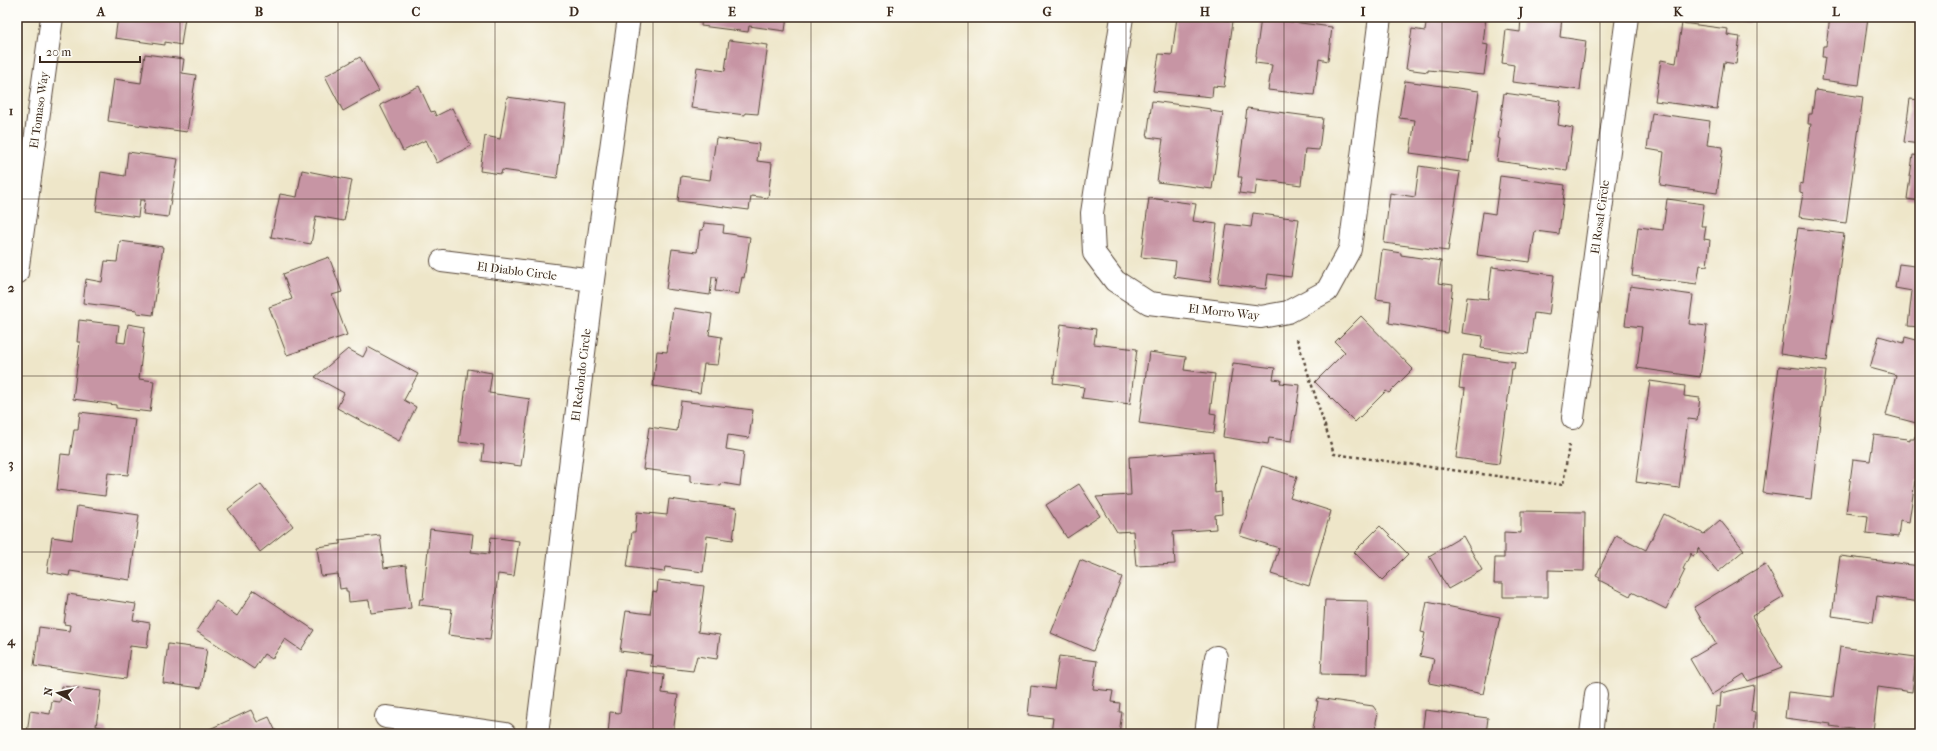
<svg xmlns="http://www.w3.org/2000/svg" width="1937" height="751" viewBox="0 0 1937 751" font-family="'IM FELL French Canon',serif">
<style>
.building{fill:#c795a4}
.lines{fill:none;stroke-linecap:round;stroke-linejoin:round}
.minor-casing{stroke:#564638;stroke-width:24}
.path{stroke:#564638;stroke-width:2.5;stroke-dasharray:3 3;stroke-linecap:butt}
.minor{stroke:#fff;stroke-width:22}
.grid{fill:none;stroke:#3b2a1e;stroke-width:1;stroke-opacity:0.55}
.labels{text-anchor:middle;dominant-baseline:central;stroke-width:3;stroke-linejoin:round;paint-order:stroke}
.street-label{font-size:12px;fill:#3b2a1e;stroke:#fdfcf7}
.neatline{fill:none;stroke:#3b2a1e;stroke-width:1.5}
.grid-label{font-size:13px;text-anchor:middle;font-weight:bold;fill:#3b2a1e}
</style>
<rect width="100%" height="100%" fill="#fdfcf7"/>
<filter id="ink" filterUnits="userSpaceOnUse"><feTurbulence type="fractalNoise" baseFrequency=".025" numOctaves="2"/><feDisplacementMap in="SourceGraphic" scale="8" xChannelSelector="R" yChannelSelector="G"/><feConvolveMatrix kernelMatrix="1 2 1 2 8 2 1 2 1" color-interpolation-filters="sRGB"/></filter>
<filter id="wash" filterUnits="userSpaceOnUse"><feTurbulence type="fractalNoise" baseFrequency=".012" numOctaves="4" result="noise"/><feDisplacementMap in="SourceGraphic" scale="16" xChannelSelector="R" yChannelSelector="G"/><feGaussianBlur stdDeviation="0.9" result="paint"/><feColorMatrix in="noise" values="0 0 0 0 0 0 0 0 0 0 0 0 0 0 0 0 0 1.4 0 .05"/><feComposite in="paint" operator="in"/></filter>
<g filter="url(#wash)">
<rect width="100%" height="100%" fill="#eee6c9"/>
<g id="blocks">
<path class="building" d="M118,17H185L181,45L165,42V45L115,38Z
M702,17H787L785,31L749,26L748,32L701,26Z
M1177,17H1205L1233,21L1224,87L1213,86L1212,97L1153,91L1159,54L1172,55Z
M1427,17H1486L1483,44L1488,45L1484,75L1428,70V72L1406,69L1412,29L1425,31Z
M1521,17H1562L1560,37L1586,41L1580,90L1512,82L1514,65L1502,63L1506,30L1520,32Z
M1714,17H1750L1749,23Z
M1830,17H1868L1859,85L1822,80L1825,57H1822L1823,46H1826Z
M1261,18L1332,27L1328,61L1319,59L1314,95L1268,90L1272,65L1255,63Z
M1682,23L1728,29L1727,35L1740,37L1736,64L1724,62L1717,109L1655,101L1661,60L1676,63Z
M729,40L768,45L758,114L745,113V115L691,108L697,67L725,71Z
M145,54L184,59L182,73L196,75L187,132L108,121L114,79L141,83Z
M360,57L379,91L343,111L325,76Z
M1405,81L1479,91L1469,161L1410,153L1415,120L1399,118Z
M419,86L431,112L434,111L436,116L452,108L471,146L437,163L426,140L403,151L380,105Z
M1815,90L1863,97L1846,223L1799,217L1803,193L1800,192V183L1803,184L1811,124H1808L1809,114H1812Z
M1504,93L1561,101L1558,125L1573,128L1567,171L1497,161L1500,139L1498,138Z
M507,97L566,105L557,178L502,170L501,174L480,171L485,136L500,139Z
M1910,99L1920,100V144L1904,142Z
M1152,101L1211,109V111L1223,113L1212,189L1157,182L1163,139L1147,137Z
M1247,108L1323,118L1319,150L1305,149L1301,185L1257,179L1255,195L1239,193L1242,177H1238Z
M1652,113L1710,121L1707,145L1723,147L1717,193L1660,185L1664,152L1647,149Z
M716,138L759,144L757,161L772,163L768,198L751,196L749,210L678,201L681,176L710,180Z
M128,152L178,159L168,217L143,214L145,200H140L138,217L96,211L101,172L125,176Z
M1913,155L1920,156V201L1907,199Z
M1419,166L1460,172L1448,251L1384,243L1390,193L1415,197Z
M302,170L352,180L344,221L316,216L311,244L271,237L280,194L297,197Z
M1500,176L1565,185L1559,234L1535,231L1530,262L1477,255L1483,212L1495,214Z
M1149,198L1196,204L1193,221L1217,224L1210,282L1174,277L1176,261L1141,257Z
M1667,199L1704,204L1701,226H1706L1704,239L1710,240L1707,266L1700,265L1697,284L1632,276L1638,227L1663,230Z
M1253,213L1299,219L1291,277L1268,274L1266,289L1218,283L1227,224L1251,227Z
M704,223L724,225L723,233L750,237L744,278L742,277L739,294L715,291L717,277H712L710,295L666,289L672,249L697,252L700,230H703Z
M1798,228L1844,234L1827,361L1780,354Z
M120,241L163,247L153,315L137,313V310L83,303L86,279L102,282L105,261L117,262Z
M1382,250L1401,253V255L1441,261L1438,283L1453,285L1447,333L1389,323L1391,301L1376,299Z
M329,257L342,292L332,295L347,335L287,355L269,307L292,299L283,274Z
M1916,263L1920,264V327L1908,326L1912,291L1895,288L1899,264L1915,266Z
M1492,267L1554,275L1549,315L1534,313L1528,354L1481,348L1483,336L1462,333L1467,297L1488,299Z
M1630,286L1693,295L1689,324L1707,326L1700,377L1637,368L1642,327L1625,325Z
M673,308L712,314L709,335L722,337L718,365L704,364L700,393L653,386L657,351L667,352Z
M1361,316L1413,369L1389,393L1386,391L1355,422L1315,382L1345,352L1335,342Z
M79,320L119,325L117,342L125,343L128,324L145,327L139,379L154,381L150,412L116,408V405L73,399L80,342H77Z
M1061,324L1096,329L1094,344L1137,349L1130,404L1082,398L1084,387L1053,383Z
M1879,336L1904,343L1905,337L1920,341V424L1886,415L1896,375L1870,368Z
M368,347L418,374L404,400L416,407L399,441L337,408L344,393L315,377L348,349L363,357Z
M1149,352L1186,357L1184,370L1215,374L1210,413L1216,414L1214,433L1139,423Z
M1463,355L1515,362L1514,369H1512L1499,464L1456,458L1465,389L1459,388Z
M1233,363L1275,368L1273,379L1281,380L1280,383L1300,385L1292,441L1269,438L1268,444L1223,437Z
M1779,366L1826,371L1811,499L1763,493Z
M468,369L492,373L489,393L530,399L521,466L482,461L484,445L459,442Z
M1650,381L1685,386L1684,396L1700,398L1697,420L1688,419L1679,488L1636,482Z
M681,401L753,410L749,438L728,435L726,449L744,452L740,486L722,483L721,486L690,482V475L643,469L649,427L677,431Z
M80,412L135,419L128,475L108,473L105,496L57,490L61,454L70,455L74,430H78Z
M1874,435L1907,439L1906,440L1910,441V439H1914L1915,436L1920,437V481H1915L1909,522L1900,520L1898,537L1866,533L1868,516L1846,513L1853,459L1870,461Z
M1213,451L1215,493L1221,492L1222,514L1215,515L1216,529L1173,532L1175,564L1136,566L1133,531L1117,532L1096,497L1131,495L1129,457Z
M1262,466L1297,477L1290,498L1331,511L1309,586L1271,574L1279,548L1240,536Z
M261,484L293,526L260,552L228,509Z
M1079,484L1100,516L1067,538L1046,505Z
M669,499L737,508L733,540L707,536L703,572L665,567L664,572L627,567L632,532H635L637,512L667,515Z
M77,506L139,515L130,580L70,571L69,576L47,572L52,537L72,540Z
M1521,511L1585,512L1584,571L1548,570V597H1503V583H1494L1495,558H1504V532L1521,533Z
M1664,514L1704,534L1720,520L1744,550L1718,572L1698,548L1697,554L1692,556L1691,553L1683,569L1685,570L1666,609L1632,592L1630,596L1599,580L1600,578L1596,576L1616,535L1646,550Z
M1380,526L1408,554L1382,580L1354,552Z
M430,529L473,534L471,552L489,554L491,537L519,541L514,576L498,574L490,640L448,635L452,609L419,605L420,599H423Z
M380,535L384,568L406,565L411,608L371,613L369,600L349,602L348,591H346V588L340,589L338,574L321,576L317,547L340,544V540Z
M1463,536L1482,570L1448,589L1429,556Z
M1840,556L1920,566V602L1877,596L1873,622L1832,616Z
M1080,560L1122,577L1093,651L1051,633Z
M1765,564L1784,597L1752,616L1782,668L1748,681L1744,674L1711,695L1690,659L1716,644L1694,607Z
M658,580L704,586L698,632L720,635L717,659L697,656L693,671L650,666L652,655L620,651L626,611L650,614L653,591L657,592Z
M254,590L314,630L301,650L285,639L272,659L264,654L254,669L196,631L216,601L237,616Z
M68,594L136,604L133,620L150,623L147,648L130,646L126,679L34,666L39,627L69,631L70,625L64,624Z
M1325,600L1368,601L1367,675L1321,674Z
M1427,602L1500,617L1483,694L1429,683L1434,659L1420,656L1425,633L1421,632Z
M168,644L207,649L201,688L163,683Z
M1840,647L1916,657L1912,692L1878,687L1873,732L1830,726L1831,724L1785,718L1788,692L1833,697Z
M1059,656L1097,661L1093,689L1113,691L1111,702L1120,703L1119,712H1122L1119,734H1051L1053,718L1028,715L1031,686L1054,689Z
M625,670L664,675L662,693L678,695L673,734H608L610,712L620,713Z
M1754,685L1751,711L1755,712L1753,734H1713L1716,706L1720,707L1721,693Z
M62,686L101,691L96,726L106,728V732L115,734H27L30,711L50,714L52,701L60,702Z
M1317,698L1373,706L1378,713L1376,722L1377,734H1312L1318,701H1316Z
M251,710L257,722L269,717L277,734H199Z
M1425,710L1488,718L1486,734H1422Z"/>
</g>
</g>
<g filter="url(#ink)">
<use href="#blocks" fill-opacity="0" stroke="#564638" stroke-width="1"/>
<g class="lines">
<g class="minor-casing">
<path id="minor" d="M1122,17L1092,213L1094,253L1115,281L1149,303L1261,317L1288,312L1327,291L1350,249L1380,17
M442,261L593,280
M17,273L52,17
M1573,418L1627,17
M386,717L505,734
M537,734L593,280L629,17
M1206,734L1216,657
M1591,734L1596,694"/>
</g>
<path class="path" d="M1297,339L1334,454L1563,485L1569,445"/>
<use href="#minor" class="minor"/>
</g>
</g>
<path class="grid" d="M180,17V734M338,17V734M495,17V734M653,17V734M811,17V734M968,17V734M1126,17V734M1284,17V734M1442,17V734M1600,17V734M1757,17V734M17,199H1920M17,376H1920M17,552H1920"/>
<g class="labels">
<g class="street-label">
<text transform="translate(39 110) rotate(-82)">El Tomaso Way</text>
<text transform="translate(1600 217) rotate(-82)">El Rosal Circle</text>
<text transform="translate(517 271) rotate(7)">El Diablo Circle</text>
<text transform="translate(1224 312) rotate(6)">El Morro Way</text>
<text transform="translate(581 375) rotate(-83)">El Redondo Circle</text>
</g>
</g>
<rect width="1937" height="751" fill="none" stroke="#fdfcf7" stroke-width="44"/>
<g transform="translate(58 693) rotate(278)" stroke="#fdfcf7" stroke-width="3" paint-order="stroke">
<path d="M0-3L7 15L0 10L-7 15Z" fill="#3b2a1e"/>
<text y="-6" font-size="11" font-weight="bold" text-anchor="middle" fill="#3b2a1e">N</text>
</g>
<path d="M40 56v6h100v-6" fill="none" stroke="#3b2a1e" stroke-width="2"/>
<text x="46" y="56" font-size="12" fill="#3b2a1e" stroke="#fdfcf7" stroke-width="3" paint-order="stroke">20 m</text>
<rect x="22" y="22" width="1893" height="707" class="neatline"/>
<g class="grid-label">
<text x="101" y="16">A</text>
<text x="259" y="16">B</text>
<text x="416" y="16">C</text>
<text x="574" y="16">D</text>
<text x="732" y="16">E</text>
<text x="890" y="16">F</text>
<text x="1047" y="16">G</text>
<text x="1205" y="16">H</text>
<text x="1363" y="16">I</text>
<text x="1521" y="16">J</text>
<text x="1678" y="16">K</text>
<text x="1836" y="16">L</text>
<text x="11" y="115">1</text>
<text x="11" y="292">2</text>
<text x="11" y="468">3</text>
<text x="11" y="645">4</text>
</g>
</svg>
